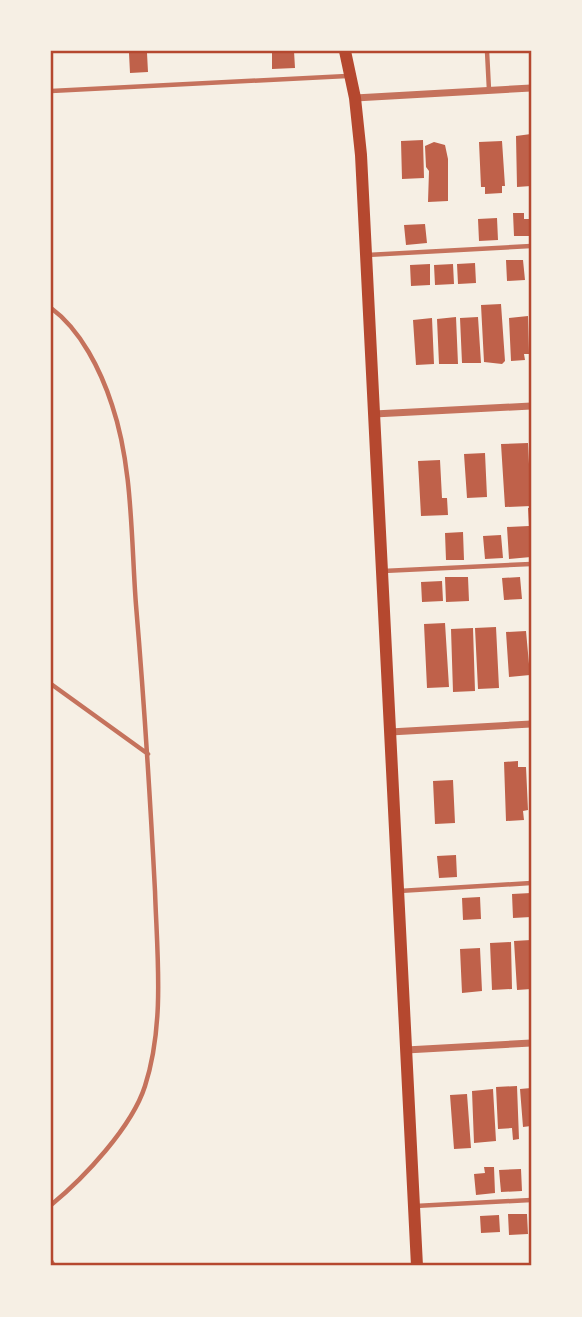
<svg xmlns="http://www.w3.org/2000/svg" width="582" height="1317" viewBox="0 0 582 1317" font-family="Montserrat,sans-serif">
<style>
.building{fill:#bf614a}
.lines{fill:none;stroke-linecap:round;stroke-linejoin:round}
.service{stroke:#c5725c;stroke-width:4.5}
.minor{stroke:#c5725c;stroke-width:7}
.secondary{stroke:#b5482f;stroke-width:12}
.neatline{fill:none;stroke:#b5482f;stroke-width:2.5}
</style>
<rect width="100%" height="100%" fill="#f6efe4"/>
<path class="building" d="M272,51H294L295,68L272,69Z
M129,53H147L148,72L130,73Z
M531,134V186L517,187L516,136Z
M423,140L424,178L402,179L401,141Z
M502,141L505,186H502V193L485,194V187H481L479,142Z
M434,142L445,145L448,159V201L428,202L429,171L426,167L425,146Z
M513,213H524V219H531V236H514Z
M497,218L498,240L479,241L478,219Z
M425,224L427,243L406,245L404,225Z
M506,260H523L525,280L507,281Z
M475,263L476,283L458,284L457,264Z
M430,264V285L411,286L410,265Z
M453,264L454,284L435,285L434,265Z
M501,304L505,361L502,364L484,362L481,305Z
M528,316L529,354H524L525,360L511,361L509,318Z
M456,317L458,364H439L437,319Z
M478,317L481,363H462L460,318Z
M432,318L434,364L416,365L413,320Z
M528,443L531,506L505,507L501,444Z
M485,453L487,497L467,498L464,454Z
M440,460L442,498H447L448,515L421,516L418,461Z
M528,508H531V557L509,559L507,527L529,526Z
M463,532L464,560H446L445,533Z
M501,535L503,558L485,559L483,536Z
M445,577H468L469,601L446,602Z
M520,577L522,599L504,600L502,578Z
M442,581L443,601L422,602L421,582Z
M445,623L449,687L427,688L424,624Z
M496,627L499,688L478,689L475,628Z
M473,628L475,691L453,692L451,629Z
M526,631L530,675L509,677L506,632Z
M518,761V767H526L528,810L523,811L524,820L506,821L504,762Z
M453,780L455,823L435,824L433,781Z
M456,855L457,877L439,878L437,856Z
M531,893V917L513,918L512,894Z
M480,897L481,919L463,920L462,898Z
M531,940V989L517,990L514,941Z
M511,942L512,989L492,990L490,943Z
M480,948L482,991L462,993L460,949Z
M517,1086L519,1139L513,1140L512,1128L498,1129L496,1087Z
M531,1088V1126L523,1127L520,1089Z
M493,1089L496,1141L474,1143L472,1091Z
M467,1094L471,1148L454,1149L450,1095Z
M484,1167H494L495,1193L476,1195L474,1174L485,1173Z
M521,1169L522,1191L501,1192L499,1170Z
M508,1214H527L528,1234L509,1235Z
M499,1215L500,1232L481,1233L480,1216Z"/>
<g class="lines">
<path class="service" d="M487,51L489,90
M51,91L347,76
M367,255L531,246
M51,308C81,330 101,371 112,405C133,467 131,540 136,605C144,700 150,795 155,891C157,954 165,1024 145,1086C132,1127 84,1178 51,1205
M383,571L531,564
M51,684L148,754
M399,891L531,883
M415,1206L531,1200
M51,1261L54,1266"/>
<path class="minor" d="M355,98L531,88
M374,414L531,406
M390,732L531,724
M406,1050L531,1043"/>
<path class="secondary" d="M345,51L355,98L361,155L417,1266"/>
</g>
<rect width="582" height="1317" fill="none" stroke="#f6efe4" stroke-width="105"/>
<rect x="52" y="52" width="478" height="1212" class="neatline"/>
</svg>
